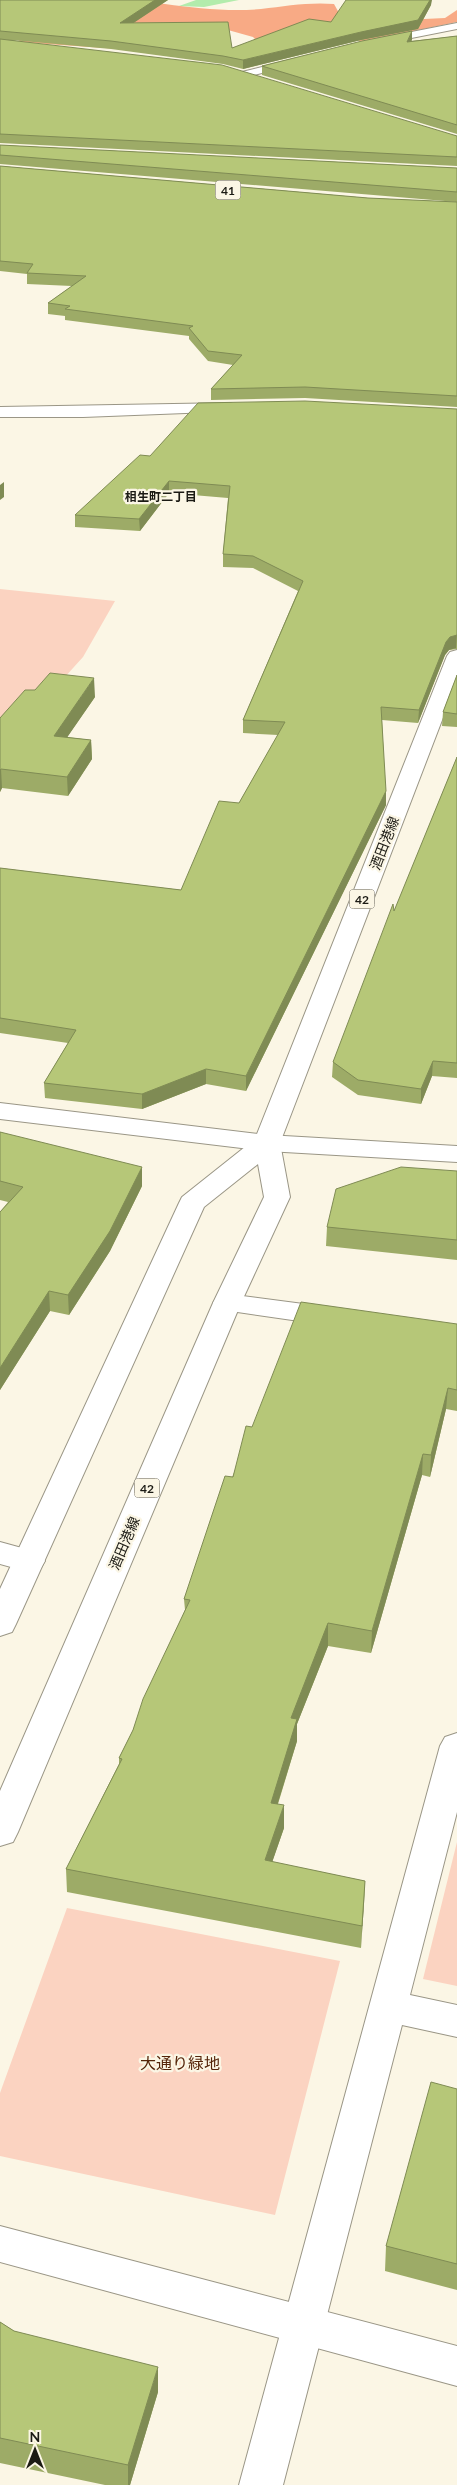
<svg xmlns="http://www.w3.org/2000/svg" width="457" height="2485" viewBox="0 0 457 2485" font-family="Lato,'Noto Sans JP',sans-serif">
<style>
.green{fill:#fbd3c1}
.forest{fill:#f8aa85}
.water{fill:#b2ecac}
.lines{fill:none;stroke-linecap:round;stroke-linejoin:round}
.street-casing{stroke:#9a9686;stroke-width:2}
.secondary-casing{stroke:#9a9686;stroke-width:2}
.primary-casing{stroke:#9a9686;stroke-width:2}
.street{fill:#fff;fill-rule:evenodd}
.secondary{fill:#fff;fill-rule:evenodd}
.primary{fill:#fff;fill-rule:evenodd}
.wall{fill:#9dab67}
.shaded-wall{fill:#7f8b54}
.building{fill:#b6c778;stroke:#7f8b54}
.labels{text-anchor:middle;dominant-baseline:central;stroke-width:4.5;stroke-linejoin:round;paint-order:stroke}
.shield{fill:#fbf6e5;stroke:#5e5c53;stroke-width:1}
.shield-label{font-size:12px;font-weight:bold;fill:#1b1a14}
.far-neighbourhood-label{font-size:12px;font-weight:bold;fill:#1b1a14;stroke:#fbf6e5}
.street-label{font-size:14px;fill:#1b1a14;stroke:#fbf6e5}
.near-park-label{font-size:16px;fill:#552409;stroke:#fbf6e5}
</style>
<rect width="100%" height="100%" fill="#fbf6e5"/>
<path class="green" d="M0,589L115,601L83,657L36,709L0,738Z
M457,1842V1986L423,1979Z
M67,1908L340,1961L275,2215L0,2156V2093Z"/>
<path class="forest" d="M130,0C141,5 153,2 165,4C196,8 229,12 261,9C286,6 309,2 334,4L339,13L424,19L445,18L457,10V22L362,42L329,28L258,42L253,37L228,30L134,50L17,42L29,34Z"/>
<path class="water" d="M196,0H239L204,7L179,6Z"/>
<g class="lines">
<g class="street-casing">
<path id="street" d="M457,23V29L376,45L370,42L376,39Z
M298,58L304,61L302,63L246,77L240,74L242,72Z
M231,403L239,408L237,411L83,417H0V407Z
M227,1294L334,1308L344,1311L348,1317L344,1323L334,1326L217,1309L213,1303L217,1297Z
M0,1542L40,1553L45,1561L40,1569L29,1572L0,1564Z
M457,1733V1812L410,1995L457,2005V2037L402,2025L283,2485H239L440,1746L445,1737Z"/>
</g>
<g class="secondary-casing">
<path id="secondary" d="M0,1103L267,1135L457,1146V1162L267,1151L0,1119Z
M0,2226L457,2346V2386L0,2262Z"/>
</g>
<g class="primary-casing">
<path id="primary" d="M457,650V681L280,1143L290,1197L241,1303L18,1832L13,1842L0,1846V1791L213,1303L264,1197L258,1164L204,1207L16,1624L12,1632L0,1636V1589L179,1203L182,1197L255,1139L447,656L450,652Z"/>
</g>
<use href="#street" class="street"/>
<use href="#secondary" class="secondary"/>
<use href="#primary" class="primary"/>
</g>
<path class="wall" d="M0,0H168L133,23L232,48L331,22L431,5L418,29L361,40L243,69L223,64L111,49L12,40L457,136V166L0,143V144Z
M457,36V134L262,75V66L412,40L411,41Z
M0,145L457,168V202L0,164Z
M0,166L368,198L457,202V407L305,398L211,400V389L233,365L208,361L189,339V336L65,320V316L48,314V303L72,286L27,284V274L0,271Z
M457,409V649L449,650L445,655L418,723L382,720L386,805L246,1091L206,1084L142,1109L45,1098L44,1083L68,1043L0,1033V868L181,890L239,803L278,735L243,733V720L298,591L253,568L223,567V554L228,498L169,493L140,531L75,527V515L150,456Z
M457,675V727L442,726L443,712Z
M95,697L67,737L91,740L92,759L68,796L2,788L0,792V718Z
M457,757V1078L432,1076L421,1104L358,1095L332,1077L333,1062Z
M0,1132L142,1186L110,1251L69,1315L50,1311L0,1390V1212L8,1202L0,1200Z
M457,1171V1260L326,1246L327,1227Z
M457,1324V1411L446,1409L430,1477L422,1475L371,1653L328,1646L297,1724V1741L278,1804L284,1828L272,1862L365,1881L361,1948L67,1892L66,1869L119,1764V1758L133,1730L185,1610L184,1599L252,1427Z
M457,2089V2290L385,2271L386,2246Z
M0,2322L14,2331L158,2392L130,2485H105L0,2463Z"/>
<path class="shaded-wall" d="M155,0H168L120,32V23Z
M430,0H432L431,5L418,29L361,40L243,69V60L361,32Z
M412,31V40L406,50L407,42Z
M169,481V493L140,531L139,519Z
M4,482V497L0,500V485Z
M457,635L456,648L449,650L445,655L418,723L419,710L446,642L450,637Z
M94,678L95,697L55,755L54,736Z
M91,740L92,759L68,796L67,777Z
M1,769L2,788L0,792V770Z
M386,791V805L246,1091V1076Z
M433,1061L432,1076L421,1104V1089Z
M206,1069V1084L142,1109V1094Z
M142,1167V1186L110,1251L69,1315L68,1295Z
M49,1291L50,1311L0,1390V1368Z
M448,1388L446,1409L430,1477L431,1455Z
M423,1454L422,1475L371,1653L372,1631Z
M328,1623V1646L297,1724V1741L271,1825V1803L291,1718Z
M284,1805V1828L265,1883V1860Z
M365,1881L364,1904L361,1948L362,1926Z
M158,2367V2392L130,2485H128V2465Z"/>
<path class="building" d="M0,0H155L120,23L228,22L232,48L309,19L331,22L346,0H430L418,20L361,32L243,60L223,56L111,41L0,31Z
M412,31L407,42L457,36V125L262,66L362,41Z
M0,39L222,65L457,136V157L0,134Z
M0,145L457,168V192L0,155Z
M0,166L368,198L457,202V396L305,387L211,389L242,355L208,351L189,328L193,326L65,309L70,306L48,303L86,276L27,273L33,264L0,261Z
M305,401L457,409V635L450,637L446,642L419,710L381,707L386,791L246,1076L206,1069L142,1094L44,1083L76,1030L0,1018V868L181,890L219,801L239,803L285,722L243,720L303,581L253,556L223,554L230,486L169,481L139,519L75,515L140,455L150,456L198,403Z
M50,673L94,678L54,736L91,740L67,777L1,769L0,770V718L25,690H35Z
M457,675V714L443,712Z
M457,757V1063L433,1061L421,1089L358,1080L333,1062L393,904L394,911Z
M0,1132L142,1167L110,1231L68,1295L49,1291L0,1368V1212L23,1187L0,1181Z
M401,1167L457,1171V1240L327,1227L336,1189Z
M301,1302L457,1324V1390L448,1388L431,1455L423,1454L372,1631L328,1623L291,1718L297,1719L271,1803L284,1805L265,1860L365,1881L362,1926L66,1869L122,1759L119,1758L133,1730L143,1699L190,1600L184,1599L225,1476L233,1477L246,1426L252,1427Z
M431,2082L457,2089V2264L386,2246Z
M0,2322L14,2331L158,2367L128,2465L0,2438Z"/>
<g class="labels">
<g class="shield">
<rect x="215.5" y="180.5" width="25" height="19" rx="4"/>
<rect x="349.5" y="889.5" width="25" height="19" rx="4"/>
<rect x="134.5" y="1478.5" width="25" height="19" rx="4"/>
</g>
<g class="shield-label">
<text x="228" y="190">41</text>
<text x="362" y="899">42</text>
<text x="147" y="1488">42</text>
</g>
<g class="far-neighbourhood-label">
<text x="161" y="496">相生町二丁目</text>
</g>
<g class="street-label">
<text transform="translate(384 843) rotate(-69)">酒田港線</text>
<text transform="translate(124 1543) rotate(-67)">酒田港線</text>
</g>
<g class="near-park-label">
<text x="180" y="2062">大通り緑地</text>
</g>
</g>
<g transform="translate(35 2450)" stroke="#fbf6e5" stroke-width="4" paint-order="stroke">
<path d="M0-4L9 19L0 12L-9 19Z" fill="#1b1a14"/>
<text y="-8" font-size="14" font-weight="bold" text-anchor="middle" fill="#1b1a14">N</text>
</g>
</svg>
